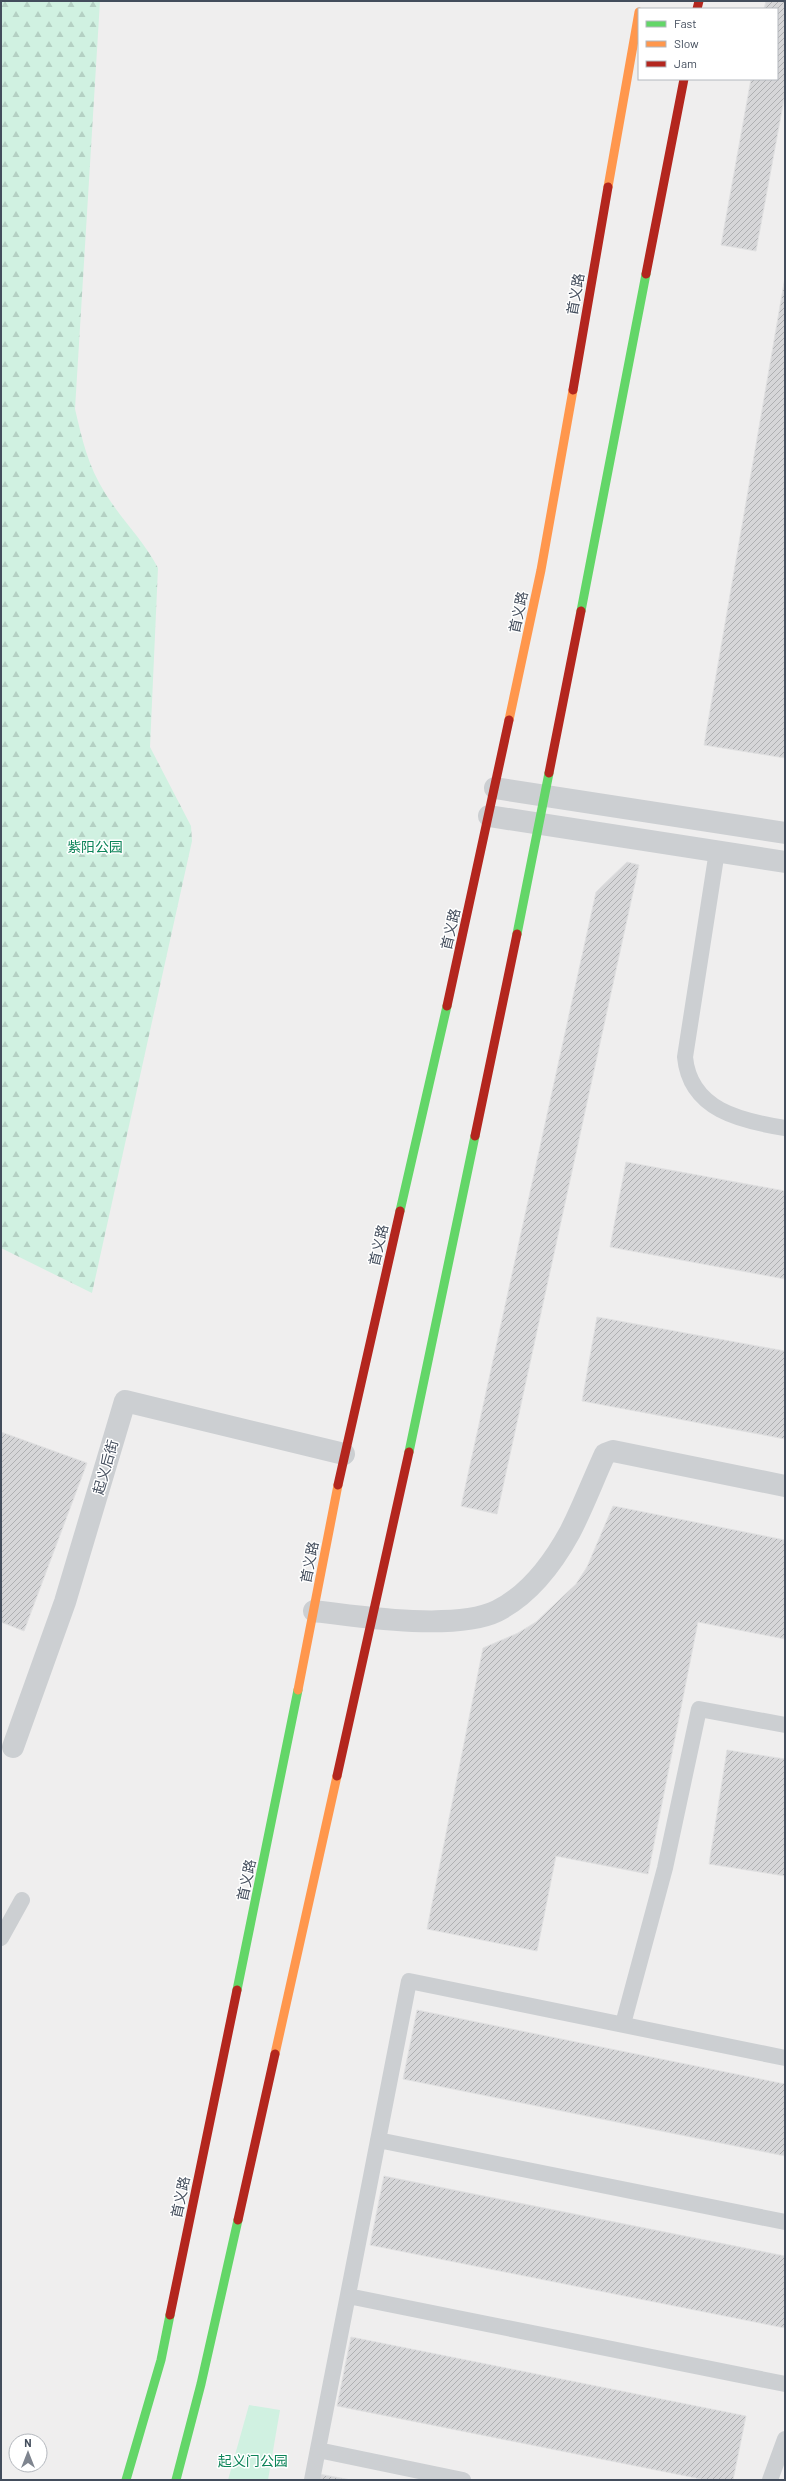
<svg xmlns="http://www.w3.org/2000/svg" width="786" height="2481" viewBox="0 0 786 2481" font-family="Barlow,'Noto Sans SC',sans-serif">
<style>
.green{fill:#d0f1e1}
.forest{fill:url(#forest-firs)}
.building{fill:url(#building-hatch);stroke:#e0e0e1}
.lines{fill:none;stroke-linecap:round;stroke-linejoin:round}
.lane{stroke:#cccfd2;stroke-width:16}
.street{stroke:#cccfd2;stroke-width:22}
.fast{stroke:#63d668;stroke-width:9}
.slow{stroke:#ff974d;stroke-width:9}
.jam{stroke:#b3261e;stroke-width:9}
.labels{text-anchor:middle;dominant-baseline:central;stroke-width:3;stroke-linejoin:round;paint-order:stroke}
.street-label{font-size:14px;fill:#434d5c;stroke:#fff}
.park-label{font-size:14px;fill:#0d8459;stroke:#fff}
</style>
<defs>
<pattern id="forest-firs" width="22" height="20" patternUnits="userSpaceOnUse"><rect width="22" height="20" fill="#d0f1e1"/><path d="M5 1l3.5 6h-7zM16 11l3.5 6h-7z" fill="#b4d0c3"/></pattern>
<pattern id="building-hatch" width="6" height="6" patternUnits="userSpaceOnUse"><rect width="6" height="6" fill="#d6d6d8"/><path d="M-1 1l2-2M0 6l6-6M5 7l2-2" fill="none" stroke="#afb0b2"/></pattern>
</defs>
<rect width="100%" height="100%" fill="#efeeee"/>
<path class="green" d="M249,2405L280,2410L268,2480H228Z"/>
<path class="forest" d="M1,1H100L75,409C82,439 88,466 105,493C121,519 144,541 158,568L150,747L191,826L192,841L92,1293L1,1248Z"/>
<path class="building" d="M766,1H785V94L756,251L721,245L751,79H777V9H764Z
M785,277V758L704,745Z
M627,862L639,865L497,1514L461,1506L596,892Z
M626,1162L785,1191V1279L610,1247Z
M597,1317L785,1351V1439L582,1401Z
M1,1432L87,1463L24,1631L1,1622Z
M613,1506L785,1540V1639L698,1622L648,1874L556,1856L537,1951L427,1929L483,1648L518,1633L536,1622L576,1584L587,1567Z
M727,1750L785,1759V1876L709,1864Z
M417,2010L785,2084V2156L403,2079Z
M384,2176L785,2256V2328L370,2245Z
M351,2337L746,2416L733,2480H706L337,2406Z
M319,2474L351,2480H318Z"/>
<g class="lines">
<path class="lane" d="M717,851L685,1057C690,1110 741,1121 785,1128
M1,1938L22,1900
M623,2024L665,1868L699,1709L785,1725
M378,2140L785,2222
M348,2296L785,2384
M318,2450L463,2480
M312,2480L409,1981L785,2058
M770,2480L785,2439"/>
<path class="street" d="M495,788L785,833
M489,816L785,862
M314,1611C360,1617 456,1631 497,1611C529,1595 553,1563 570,1532C583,1507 593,1480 605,1454L613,1451L785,1486
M13,1747L65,1602L125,1401L344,1454"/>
<path class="fast" d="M581,611L646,274
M517,934L549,773
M400,1211L447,1006
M409,1452L475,1136
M237,1990L298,1690
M126,2480L161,2360L170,2315
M176,2480L201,2384L238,2220"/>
<path class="slow" d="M608,187L639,12
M509,720L541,570L573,390
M298,1690L338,1485
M275,2054L337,1776"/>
<path class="jam" d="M697,9L699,1
M646,274L684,79
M573,390L608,187
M549,773L581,611
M447,1006L509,720
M475,1136L517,934
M338,1485L400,1211
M337,1776L409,1452
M238,2220L275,2054
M170,2315L237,1990"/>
</g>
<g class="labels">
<g class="street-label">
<text transform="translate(575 294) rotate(-80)">首义路</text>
<text transform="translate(518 612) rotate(-78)">首义路</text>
<text transform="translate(450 929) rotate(-77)">首义路</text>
<text transform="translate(378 1245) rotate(-77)">首义路</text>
<text transform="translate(105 1467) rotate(-74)">起义后街</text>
<text transform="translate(309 1562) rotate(-79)">首义路</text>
<text transform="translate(246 1880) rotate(-78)">首义路</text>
<text transform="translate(180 2197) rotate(-78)">首义路</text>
</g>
<g class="park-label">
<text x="95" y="846">紫阳公园</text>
<text x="253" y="2460">起义门公园</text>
</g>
</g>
<rect width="786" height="2481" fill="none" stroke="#434d5c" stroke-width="4"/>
<rect x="638" y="8" width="140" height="72" fill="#ffffff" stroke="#b4b8be"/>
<rect x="646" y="21" width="20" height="6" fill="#63d668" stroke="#b4b8be"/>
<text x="674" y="28" font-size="12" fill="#434d5c">Fast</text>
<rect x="646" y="41" width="20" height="6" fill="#ff974d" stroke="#b4b8be"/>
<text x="674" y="48" font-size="12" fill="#434d5c">Slow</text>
<rect x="646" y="61" width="20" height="6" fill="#b3261e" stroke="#b4b8be"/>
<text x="674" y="68" font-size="12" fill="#434d5c">Jam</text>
<g transform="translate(28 2453)"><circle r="19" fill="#ffffff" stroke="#b4b8be"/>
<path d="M0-3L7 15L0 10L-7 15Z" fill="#7f858f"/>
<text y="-6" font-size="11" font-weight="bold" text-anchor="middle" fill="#434d5c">N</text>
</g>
</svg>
